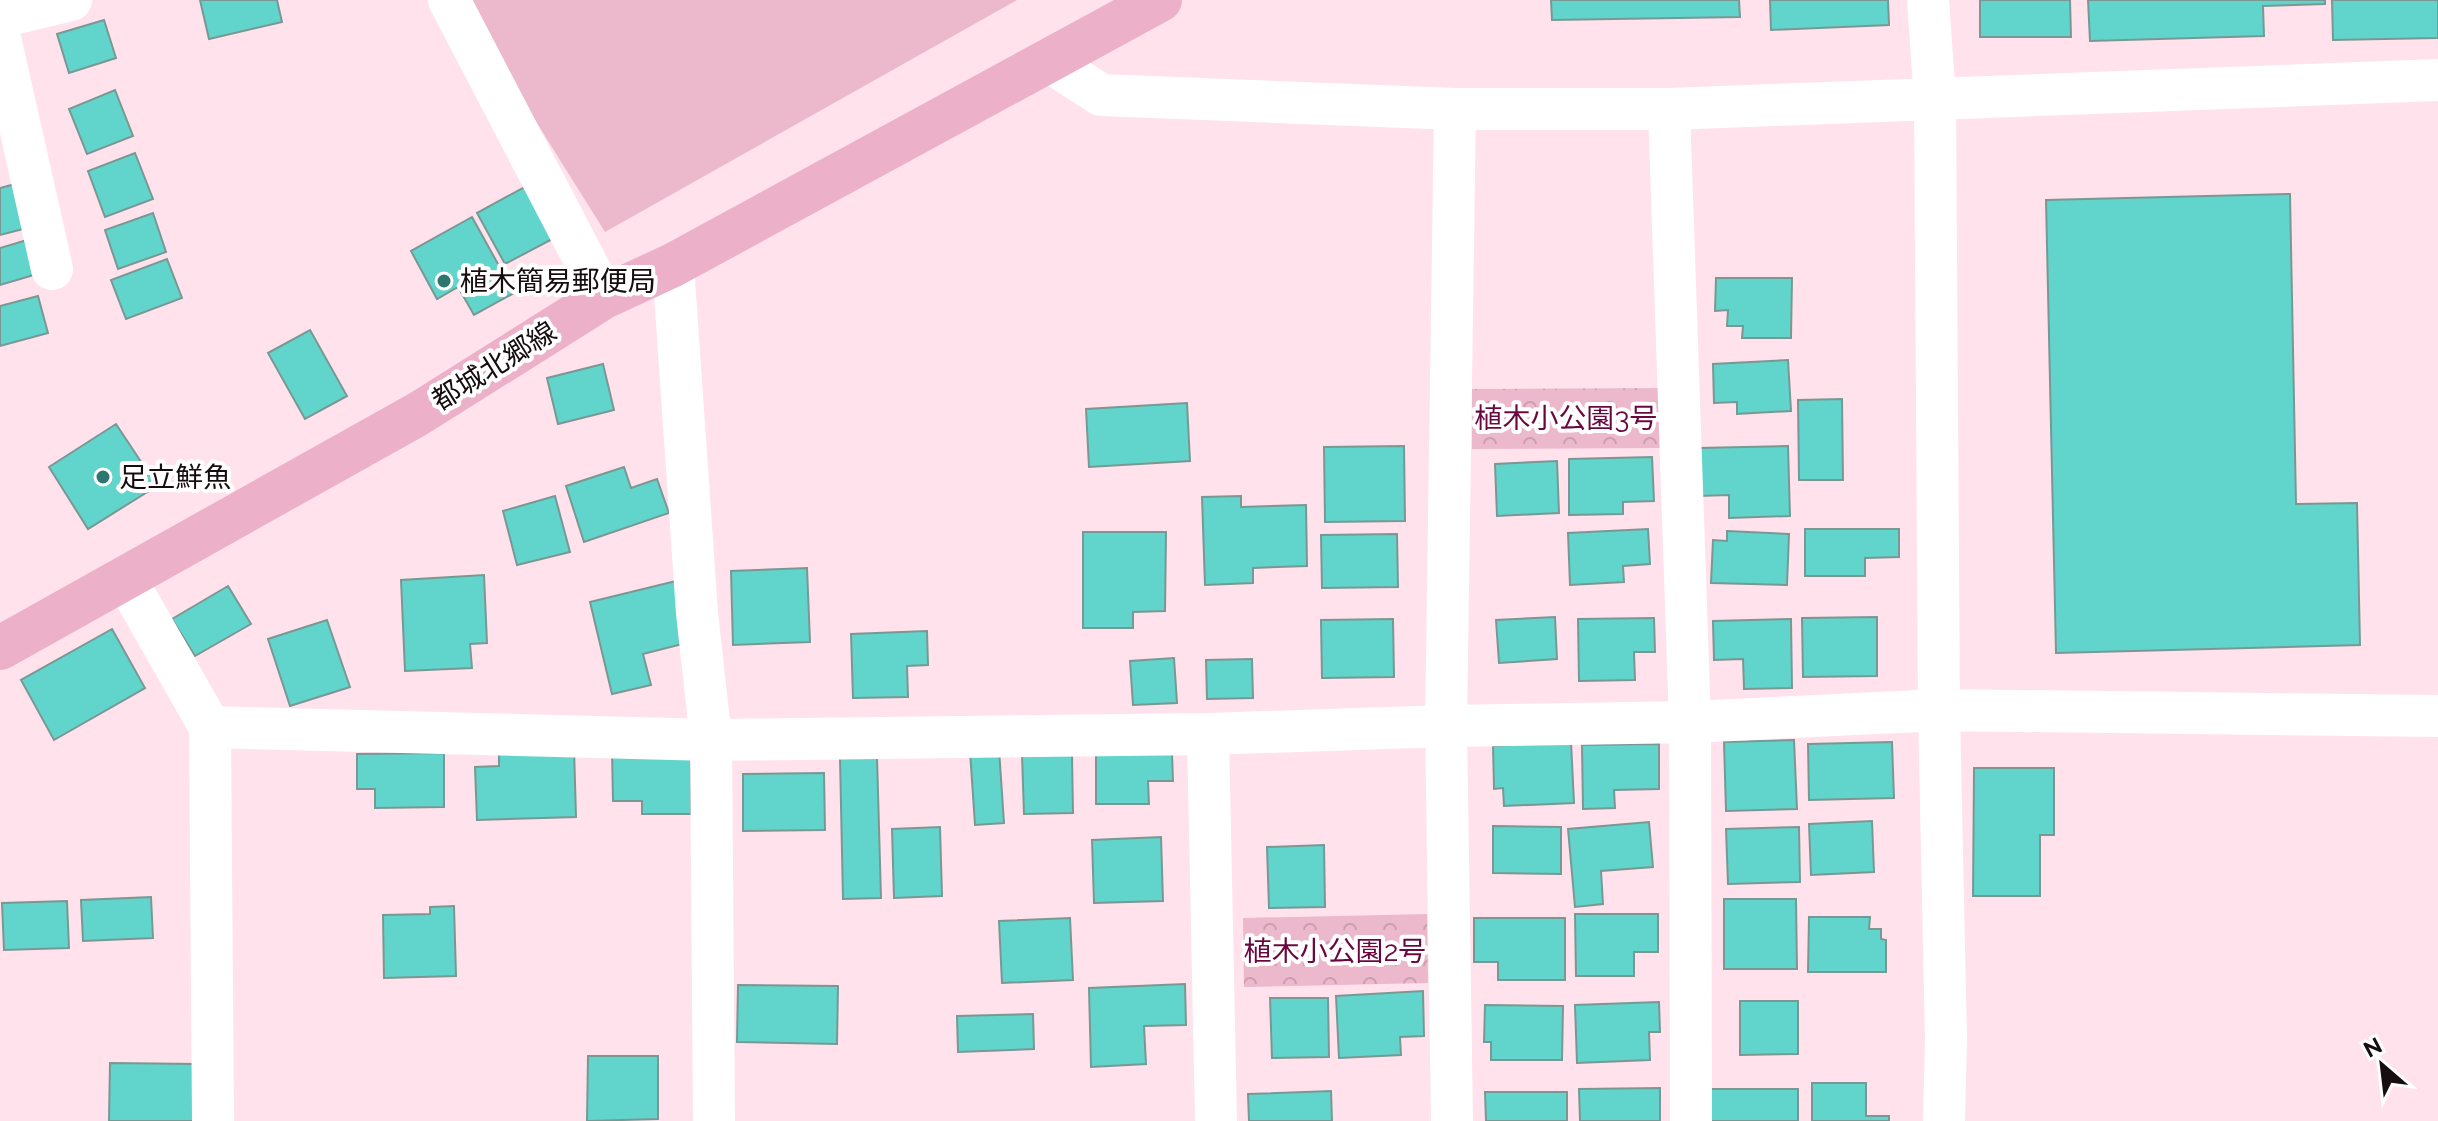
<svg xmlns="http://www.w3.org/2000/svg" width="2438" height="1121" viewBox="0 0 2438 1121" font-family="Raleway,'Noto Sans JP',sans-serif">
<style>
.grass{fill:#ecb9cc}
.park{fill:url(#park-crowns)}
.building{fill:#61d5cc;stroke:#799894;stroke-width:2}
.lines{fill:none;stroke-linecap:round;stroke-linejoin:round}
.street{stroke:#fff;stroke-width:42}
.primary{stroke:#ecb0c9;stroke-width:44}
.poi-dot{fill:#2e7771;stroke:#fff;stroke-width:3}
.labels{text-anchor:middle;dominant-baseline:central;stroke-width:8;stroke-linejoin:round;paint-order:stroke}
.poi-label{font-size:28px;fill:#160d10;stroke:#fff;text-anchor:start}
.street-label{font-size:28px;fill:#160d10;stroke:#fff}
.park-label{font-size:28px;fill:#6a073e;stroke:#fff}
</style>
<defs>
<pattern id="park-crowns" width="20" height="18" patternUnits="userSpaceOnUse" patternTransform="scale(2)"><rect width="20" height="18" fill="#ecb9cc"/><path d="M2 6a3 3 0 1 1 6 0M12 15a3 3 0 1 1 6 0" fill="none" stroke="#ca9eae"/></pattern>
</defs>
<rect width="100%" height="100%" fill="#ffe2ec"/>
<path class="grass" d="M460,0H1017L605,232Z"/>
<path class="park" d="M1661,388V448L1472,449V389Z
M1427,914L1428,983L1244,987L1243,918Z"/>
<path class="building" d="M200,0H277L282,22L209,39Z
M1551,0H1739L1740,17L1552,20Z
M1770,0H1888L1889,25L1771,30Z
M1980,0H2070L2071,37H1980Z
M2088,0H2325V4L2263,6L2264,36L2090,41Z
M2332,0H2438V38L2333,40Z
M104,20L116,58L69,73L57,34Z
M115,90L133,136L87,154L69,109Z
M135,153L153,199L105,217L88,171Z
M15,184L27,228L0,235V188Z
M530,184L558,236L505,264L477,213Z
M2290,194L2296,504L2357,503L2360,645L2056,653L2046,200Z
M153,213L166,252L118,269L105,230Z
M472,217L514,293L474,315L458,287L437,299L411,251Z
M27,240L37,274L0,285V248Z
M167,259L182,298L126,319L111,280Z
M1716,278H1792L1791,338H1742L1743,326H1727L1728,310L1715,311Z
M38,296L48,333L0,346V306Z
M310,330L347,396L305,419L268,353Z
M1788,360L1791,411L1737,414V402L1714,403L1713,364Z
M603,364L614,410L558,424L547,378Z
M1842,399L1843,480H1799L1798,400Z
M1187,403L1190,461L1089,467L1086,409Z
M116,424L157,486L88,529L49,467Z
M1404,446L1405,521L1325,522L1324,447Z
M1788,446L1790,516L1729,518V495L1699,496L1698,448Z
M1652,457L1654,501L1623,502V514L1569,515V459Z
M1557,461L1559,513L1497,516L1495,464Z
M624,467L631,488L657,479L669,513L584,542L566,486Z
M555,496L570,552L517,565L503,511Z
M1241,496V507L1306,505L1307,566L1253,568V583L1205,585L1202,497Z
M1648,529L1650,564L1623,566L1624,582L1570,585L1568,533Z
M1805,529H1899V557L1865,558V576H1805Z
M1727,531L1789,534L1787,585L1711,583L1713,540L1727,541Z
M1083,532H1166L1165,611L1133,612V628H1083Z
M1397,534L1398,587L1322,588L1321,535Z
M807,568L810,642L733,645L731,571Z
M484,575L487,643L470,644L472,668L405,671L401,580Z
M676,581L690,642L643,654L651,685L612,694L590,602Z
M228,586L251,624L195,656L172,619Z
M1555,617L1557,659L1499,663L1496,620Z
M1877,617V676L1803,677L1802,618Z
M1654,618L1655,652H1634L1635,680L1579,681L1578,619Z
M1393,619L1394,677L1322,678L1321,620Z
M1791,619L1792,688L1744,689L1743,659L1714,660L1713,621Z
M327,620L350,687L290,706L268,639Z
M112,629L145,688L54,740L21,680Z
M927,631L928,665L907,666L908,697L853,698L851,634Z
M1174,658L1177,703L1133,705L1130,661Z
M1252,659L1253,698L1207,699L1206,660Z
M1794,740L1797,809L1726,811L1724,742Z
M1571,742L1574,803L1504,806L1503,788L1494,789L1493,746Z
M1892,742L1894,798L1809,800L1808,744Z
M1659,744V789L1614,790L1615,808L1583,809L1582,745Z
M574,748L576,817L477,820L475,767L499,766V751Z
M691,748V814H642V801H613L612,749Z
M999,749L1004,823L975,825L970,751Z
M444,753V807L375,808V789H357V754Z
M1172,753L1173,781H1148L1149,804H1096V754Z
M1072,754L1073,813L1024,814L1022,755Z
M877,757L881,898L843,899L840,758Z
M1974,768H2054V835H2040V896H1973Z
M824,773L825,830L743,831V774Z
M1872,821L1874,872L1811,875L1809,824Z
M1649,822L1653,867L1601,871L1603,904L1575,907L1568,829Z
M1493,826L1561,827V874L1493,873Z
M940,827L942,896L894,898L892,829Z
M1799,827L1800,882L1728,884L1726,829Z
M1161,837L1163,901L1094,903L1092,840Z
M1324,845L1325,907L1269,908L1267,847Z
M151,897L153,938L83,941L81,900Z
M1724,899H1796L1797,969H1724Z
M67,901L69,948L4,950L2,903Z
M454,906L456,976L384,978L383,915L430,914V907Z
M1575,914H1658V952H1634V976H1576Z
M1809,917H1870L1869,929H1881V939L1886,940V972H1808Z
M1070,918L1073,980L1002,983L999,921Z
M1474,918H1565V980H1498V962H1474Z
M1185,984L1186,1025L1144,1026L1146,1064L1091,1067L1089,988Z
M738,985L838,986L837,1044L737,1042Z
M1423,991L1424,1036L1400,1037L1401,1055L1339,1058L1336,996Z
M1270,998H1328L1329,1057L1272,1058Z
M1740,1001H1798V1054L1740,1055Z
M1659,1002L1660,1032H1649L1650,1060L1577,1063L1575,1005Z
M1485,1005L1563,1006L1562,1060H1491V1042H1484Z
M1033,1014L1034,1049L958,1052L957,1016Z
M588,1056H658V1119L587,1121Z
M110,1063L198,1064L197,1121H109Z
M1812,1083H1866V1116H1889V1121H1812Z
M1660,1088V1121H1580L1579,1089Z
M1710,1089H1798V1121H1711Z
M1331,1091L1332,1121H1249L1248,1094Z
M1485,1092H1567V1121H1486Z"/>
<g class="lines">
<path class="street" d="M449,0L604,297
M1928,0L1935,100L1939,710L1946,1039L1944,1121
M0,17L71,0
M0,38L52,269
M1050,62L1101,95L1455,109H1669L2438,80
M1669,109L1690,722L1691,1121
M673,265L697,613L711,740L714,1121
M125,578L210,727L711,740L1208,734L1446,726L1690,722L1939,710L2438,716
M210,727L213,1121
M1208,734L1216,1121
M1452,1121L1446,726L1455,109"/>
<path class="primary" d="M0,648L418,414L604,297L673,265L1160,0"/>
</g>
<g class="poi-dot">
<circle cx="444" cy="281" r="8"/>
<circle cx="103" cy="477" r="8"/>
</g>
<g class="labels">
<g class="poi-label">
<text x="460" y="281">植木簡易郵便局</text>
<text x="119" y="477">足立鮮魚</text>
</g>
<g class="street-label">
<text transform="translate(494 366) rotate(-32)">都城北郷線</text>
</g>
<g class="park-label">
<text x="1566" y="418">植木小公園3号</text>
<text x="1335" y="951">植木小公園2号</text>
</g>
</g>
<g transform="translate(2382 1065) rotate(332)" stroke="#ffffff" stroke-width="6" paint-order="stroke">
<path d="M0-6L14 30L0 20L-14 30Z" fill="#160d10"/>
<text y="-12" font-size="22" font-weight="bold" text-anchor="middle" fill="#160d10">N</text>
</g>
</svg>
